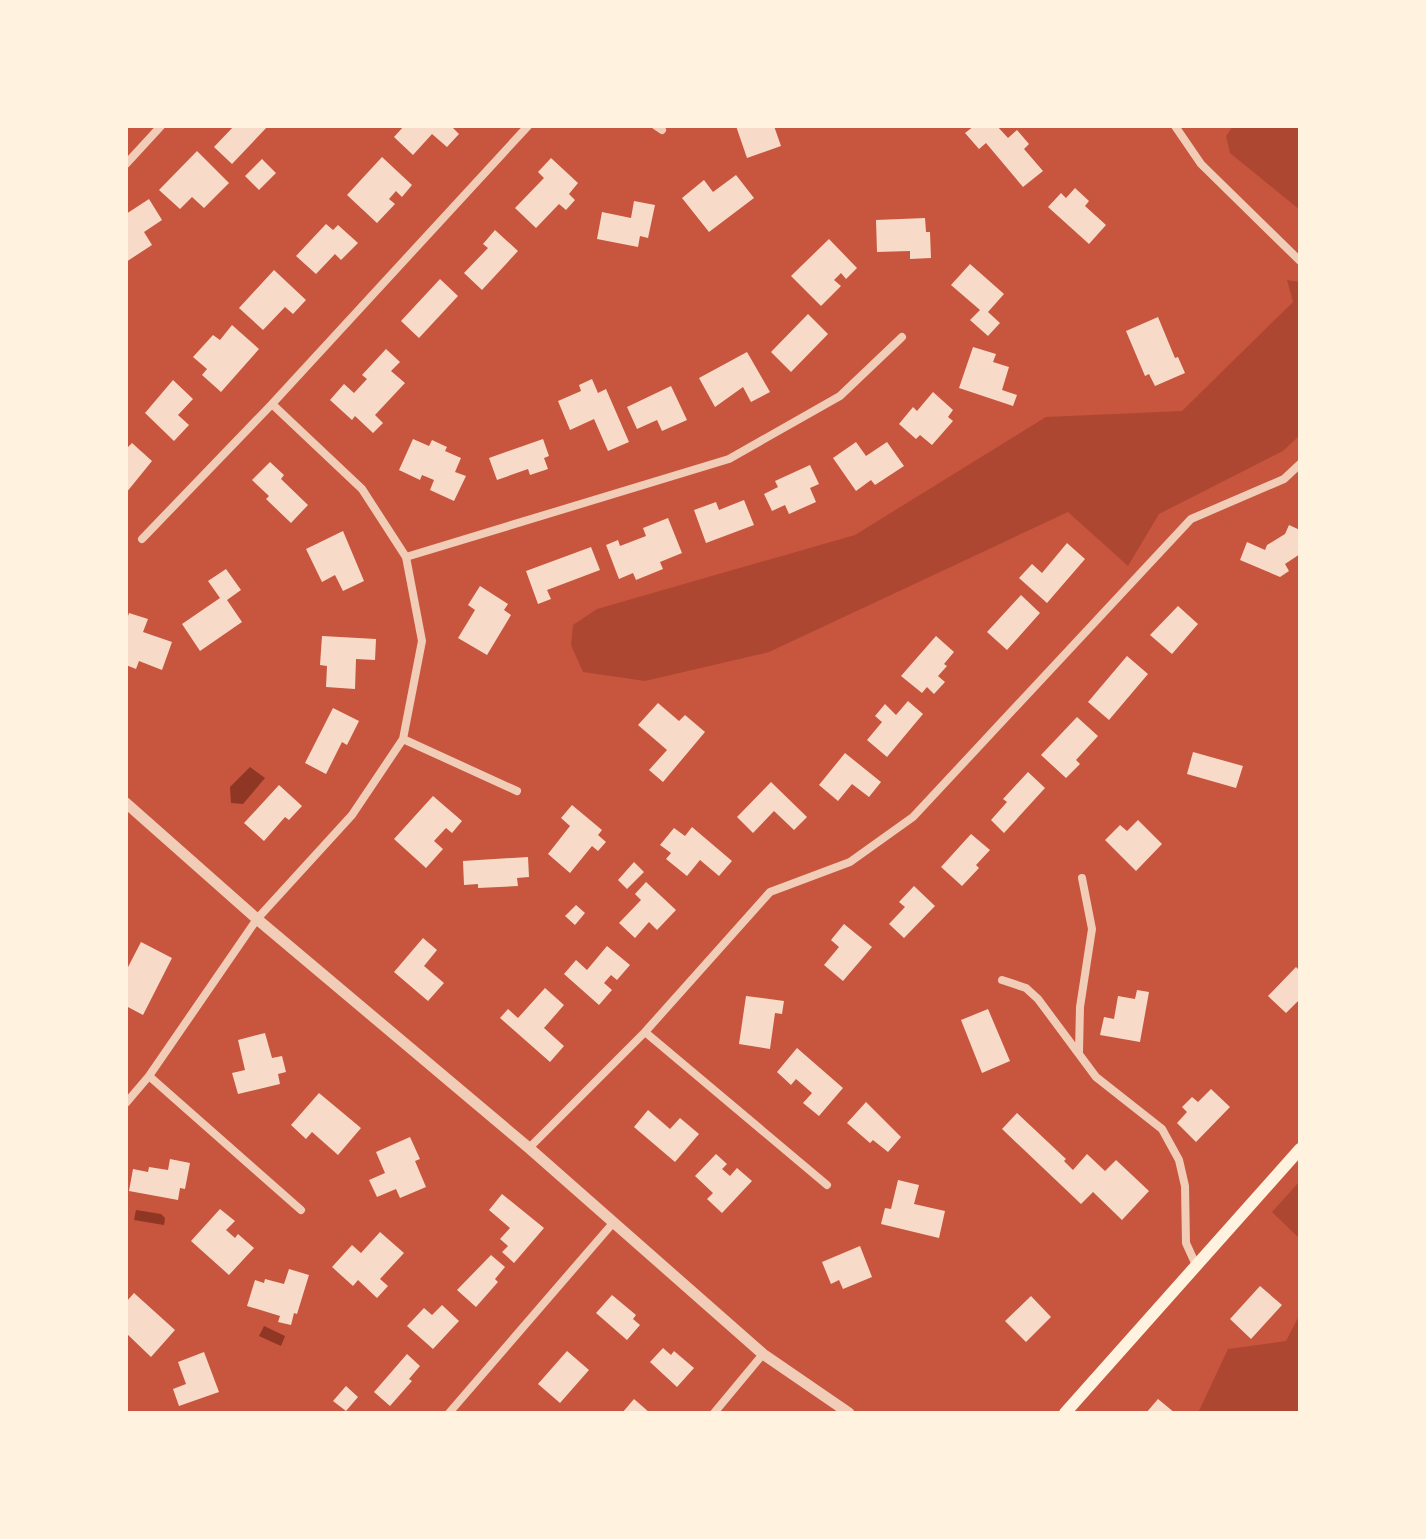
<svg xmlns="http://www.w3.org/2000/svg" width="1426" height="1539" viewBox="0 0 1426 1539" font-family="Bitter,serif">
<style>
.green{fill:#ae4732}
.water{fill:#8f3625}
.building{fill:#f7dbc8}
.lines{fill:none;stroke-linecap:round;stroke-linejoin:round}
.minor{stroke:#f1ccb7;stroke-width:8}
.tertiary{stroke:#f1ccb7;stroke-width:11}
.secondary{stroke:#fff3e0;stroke-width:12}
</style>
<rect width="100%" height="100%" fill="#c8553d"/>
<path class="green" d="M1233,126H1300V210L1230,153L1226,136Z
M1287,280L1300,282V435L1283,451L1159,514L1128,566L1068,512L769,652L645,681L583,672L571,645L573,625L597,609L855,535L1046,417L1182,411L1293,302Z
M1300,1181V1239L1272,1212Z
M1300,1314V1413H1198L1228,1349L1286,1341Z"/>
<path class="water" d="M250,767L265,778L243,804L231,803L230,787Z
M136,1210L161,1214L165,1218L164,1225L134,1220Z
M264,1326L285,1336L281,1346L259,1336Z"/>
<path class="building" d="M234,126H268L232,164L214,147Z
M404,126H451L459,134L447,147L432,134L413,155L394,137Z
M736,126H774L781,146L747,158Z
M974,126H997L1008,138L1017,130L1029,144L1024,149L1043,171L1023,187L986,143L979,149L965,133Z
M197,151L229,183L204,208L192,197L180,209L159,190Z
M382,157L412,185L402,197L396,191L389,199L395,204L377,223L347,195Z
M551,158L578,183L569,194L575,200L566,210L559,204L536,228L515,208L544,178L538,172Z
M262,159L276,173L259,190L245,176Z
M736,175L754,198L709,232L682,198L704,180L713,192Z
M1075,188L1089,201L1085,206L1106,225L1089,244L1048,207L1061,193L1066,198Z
M149,199L162,220L144,232L152,245L126,262V214Z
M634,201L655,205L648,238L640,236L638,247L597,239L602,212L631,218Z
M925,218L926,232H930L931,258L910,259V251L877,252L876,220Z
M326,224L333,230L338,225L358,243L341,260L335,254L316,274L296,256Z
M495,230L518,251L482,290L464,273L488,248L483,244Z
M829,239L857,268L846,279L841,273L834,280L841,286L821,306L791,276Z
M970,264L1004,294L988,312L1000,323L988,336L970,320L980,310L951,285Z
M274,270L306,300L293,314L285,307L263,330L239,308Z
M440,279L458,296L419,338L401,321Z
M808,314L828,334L791,372L771,352Z
M1158,317L1175,358L1178,357L1185,373L1155,386L1149,374L1145,376L1126,331Z
M232,325L259,349L221,392L202,375L207,369L193,357L213,335L220,340Z
M973,347L996,354L993,362L1009,367L1002,390L1017,395L1013,406L959,388Z
M386,349L400,362L391,371L405,383L375,415L383,423L373,433L355,416L352,420L330,400L344,384L354,393L367,379L362,375Z
M747,352L770,392L751,402L743,387L715,407L699,378Z
M592,379L598,393L606,389L629,442L608,451L594,419L570,430L558,401L581,391L579,385Z
M173,380L193,399L178,415L189,425L174,441L145,413Z
M671,386L687,420L662,431L657,420L637,429L627,407Z
M933,392L953,410L948,417L953,421L932,445L920,435L916,439L899,424L913,407L917,411Z
M413,439L429,446L432,440L447,447L445,451L461,458L455,472L466,476L454,501L430,490L434,480L422,475L420,480L399,470Z
M543,439L549,456L544,458L548,469L530,475L528,469L497,480L489,458Z
M856,442L866,456L887,442L904,466L875,485L871,480L856,491L833,458Z
M132,443L152,461L126,493V449Z
M270,462L284,475L281,479L308,505L291,523L266,499L269,496L252,480Z
M810,465L819,484L810,488L816,502L789,514L785,505L772,511L764,494L778,487L775,481Z
M744,500L754,525L706,543L694,510L716,502L719,510Z
M668,518L682,553L660,562L663,569L636,580L633,573L619,579L606,545L618,540L620,546L646,536L643,528Z
M1289,525L1300,530V554L1285,564L1289,571L1280,577L1240,560L1247,542L1265,550L1267,545L1285,534Z
M343,531L364,581L343,591L335,575L322,582L306,549Z
M1067,543L1085,559L1047,603L1019,578L1032,564L1042,573Z
M591,547L600,570L547,590L551,599L538,604L526,571Z
M226,569L241,590L227,600L242,622L200,651L182,624L220,598L208,581Z
M480,586L508,604L504,610L511,615L487,655L458,638L475,610L468,605Z
M1021,595L1040,613L1007,650L987,632Z
M1178,606L1198,624L1172,654L1150,635Z
M129,613L148,619L143,632L172,642L162,670L139,661L136,669L126,665V622Z
M322,636L376,639L375,660L356,659L355,689L326,687L327,666L320,665Z
M936,636L954,652L944,664L947,666L938,676L945,682L934,694L927,687L922,693L901,676Z
M1127,656L1148,674L1109,720L1088,702Z
M908,701L923,714L887,757L867,740L882,722L875,716L885,704L896,715Z
M658,703L679,721L685,715L705,732L663,782L649,770L667,750L638,725Z
M333,708L359,721L347,745L342,742L326,774L305,763Z
M1077,717L1098,736L1076,760L1080,764L1066,778L1041,755Z
M1193,752L1243,766L1236,788L1187,774Z
M845,753L881,782L869,797L852,784L838,801L819,785Z
M1028,772L1045,788L1004,833L991,820L1007,802L1003,799Z
M771,782L807,817L794,830L774,811L753,833L737,817Z
M279,785L302,806L289,820L285,817L264,841L244,823Z
M433,796L462,821L452,833L446,828L434,841L443,849L426,868L394,839Z
M572,805L602,830L598,835L606,842L598,851L592,846L570,873L548,854L570,826L561,818Z
M1138,820L1162,844L1136,871L1105,840L1120,825L1127,831Z
M692,827L732,861L719,876L700,860L687,876L666,859L671,853L660,845L674,828L685,836Z
M971,834L990,850L976,865L979,868L962,886L941,867Z
M528,857L529,877L517,878L518,886L478,888V884L464,885L463,861Z
M634,862L644,872L627,889L618,880Z
M646,882L676,910L657,930L649,922L635,938L619,923L641,900L635,894Z
M914,886L935,906L904,938L889,924L905,907L899,902Z
M576,905L585,913L575,925L565,916Z
M844,924L872,947L843,981L824,965L839,947L831,940Z
M423,938L437,950L424,966L444,983L428,1001L394,972Z
M141,942L172,958L143,1015L126,1006V971Z
M607,946L630,965L617,980L611,975L604,983L612,990L599,1005L564,974L576,960L587,970Z
M1296,967L1300,971V999L1286,1013L1268,996Z
M545,988L564,1005L544,1028L564,1046L550,1062L500,1018L508,1009L518,1018Z
M1137,990L1149,992L1140,1042L1100,1035L1104,1017L1114,1019L1118,996L1135,999Z
M746,996L784,1001L782,1014L775,1013L770,1049L739,1044Z
M988,1009L1010,1061L982,1073L961,1020Z
M265,1033L272,1058L282,1056L286,1072L278,1074L280,1084L238,1094L232,1073L245,1070L238,1040Z
M797,1048L843,1088L819,1116L803,1103L812,1093L796,1079L791,1085L777,1072Z
M1211,1089L1230,1107L1196,1142L1177,1123L1187,1112L1182,1107L1192,1097L1198,1102Z
M319,1093L361,1128L338,1155L312,1132L306,1139L291,1125Z
M866,1102L901,1137L888,1152L873,1140L870,1143L847,1123Z
M648,1110L670,1129L680,1118L699,1134L675,1162L634,1127Z
M1017,1113L1066,1159L1064,1161L1073,1170L1087,1154L1105,1171L1116,1160L1149,1191L1122,1220L1093,1192L1081,1204L1002,1129Z
M410,1137L420,1159L415,1161L426,1187L400,1198L396,1189L377,1197L369,1180L385,1173L376,1152Z
M716,1154L727,1164L722,1169L730,1176L737,1168L752,1181L722,1213L707,1199L713,1193L695,1176Z
M170,1159L190,1163L185,1189L180,1188L178,1200L129,1191L133,1169L148,1172L149,1167L168,1170Z
M898,1180L919,1185L914,1204L945,1211L939,1238L881,1224L885,1208L891,1209Z
M502,1194L544,1228L514,1263L502,1252L508,1246L500,1239L510,1228L489,1210Z
M220,1209L235,1221L226,1230L235,1238L238,1234L254,1248L229,1275L191,1241Z
M380,1232L404,1253L380,1279L388,1286L377,1298L358,1280L353,1286L332,1267L352,1245L361,1253Z
M860,1246L872,1277L843,1289L839,1280L831,1284L822,1262Z
M491,1255L505,1267L495,1279L498,1282L476,1307L457,1290Z
M289,1269L309,1275L297,1314L294,1313L291,1325L278,1322L280,1316L247,1306L255,1280L264,1283L265,1279L284,1284Z
M1260,1286L1282,1305L1251,1339L1230,1319Z
M134,1293L175,1330L151,1357L126,1333V1302Z
M612,1295L636,1315L633,1319L640,1325L627,1340L596,1313Z
M1031,1296L1051,1317L1026,1342L1005,1321Z
M442,1305L459,1321L433,1349L407,1326L424,1308L432,1315Z
M663,1348L671,1355L674,1351L694,1368L677,1387L650,1362Z
M567,1351L589,1370L560,1403L538,1384Z
M204,1352L219,1392L179,1406L173,1389L186,1384L178,1362Z
M407,1354L420,1366L409,1379L412,1381L390,1406L374,1392Z
M346,1386L358,1397L346,1411L333,1401Z
M634,1399L650,1413H622Z
M1158,1399L1175,1413H1146Z"/>
<g class="lines">
<path class="minor" d="M656,126L662,130
M1175,126L1201,164L1300,261
M126,164L161,126
M142,539L272,404L528,126
M406,557L729,459L840,396L902,337
M403,739L517,791
M1002,980L1026,988L1038,999L1096,1077L1162,1129L1179,1160L1185,1186L1186,1243L1196,1265
M645,1032L827,1185
M1079,1052L1080,1007L1092,929L1082,878
M149,1076L301,1210
M126,1103L149,1076L257,919L352,815L403,739L422,641L406,557L362,489L272,404
M529,1148L645,1032L770,892L850,862L913,817L1191,519L1284,479L1300,464
M449,1413L613,1223
M714,1413L763,1354"/>
<path class="tertiary" d="M126,803L257,919L529,1148L763,1354L849,1413"/>
<path class="secondary" d="M1065,1413L1300,1149"/>
</g>
<rect width="1426" height="1539" fill="none" stroke="#fff3e0" stroke-width="256"/>
</svg>
